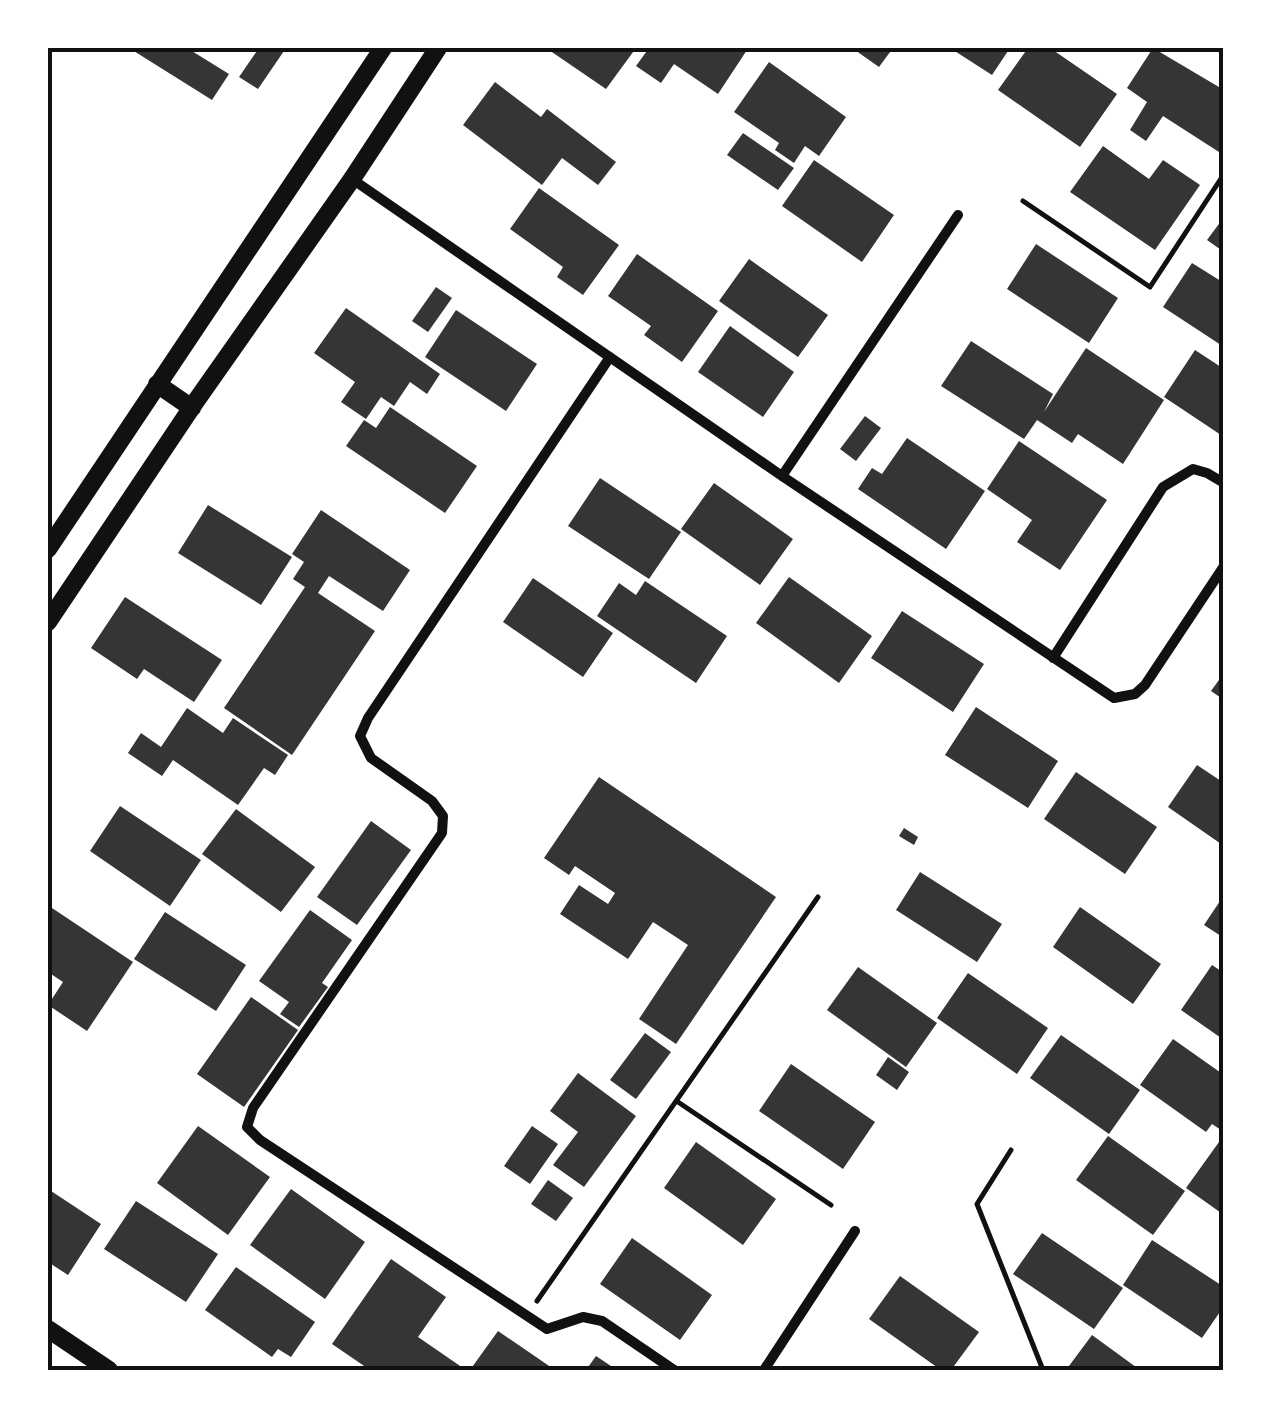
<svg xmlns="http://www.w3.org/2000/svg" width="1271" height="1418" viewBox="0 0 1271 1418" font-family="'IBM Plex Sans',sans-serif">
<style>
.building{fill:#353535}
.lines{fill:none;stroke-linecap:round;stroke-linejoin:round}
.path{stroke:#111;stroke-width:5}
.minor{stroke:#111;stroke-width:10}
.primary{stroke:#111;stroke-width:18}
.neatline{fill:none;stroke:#111;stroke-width:4}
</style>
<rect width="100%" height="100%" fill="#fff"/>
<path class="building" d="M129,48H187L229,74L212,100Z
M259,48H286L258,89L239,77Z
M546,48H636L606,89Z
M649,48H743L747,50L718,94L674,64L661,83L636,66Z
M852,48H893L879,67Z
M950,48H1010L992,75Z
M1028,48H1050L1117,94L1080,147L998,90Z
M1153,48L1224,90V146L1219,152L1163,116L1146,141L1130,130L1147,102L1127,88Z
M769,62L846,117L819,156L805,146L794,163L775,150L779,143L734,112Z
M495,82L541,117L547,109L616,162L598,185L562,158L542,185L463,125Z
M743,133L794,168L778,190L727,155Z
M1103,146L1149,179L1163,160L1200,185L1155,250L1070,192Z
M814,160L894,215L862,262L782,206Z
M539,188L619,245L583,295L557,277L563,267L510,229Z
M1224,217V252L1207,240Z
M1036,244L1118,298L1089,343L1007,289Z
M637,254L718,311L682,362L644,335L651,326L608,296Z
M749,259L828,315L798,357L719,301Z
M1192,263L1224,283V347L1163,307Z
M436,287L452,298L428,332L412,321Z
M346,308L440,374L427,394L410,382L394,406L381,397L366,419L341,402L355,382L314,353Z
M456,310L537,364L506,411L425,357Z
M730,326L794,372L763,417L698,372Z
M971,341L1053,394L1044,412L1086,348L1164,400L1123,464L1078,434L1072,443L1037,420L1024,439L941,386Z
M1195,350L1224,369V437L1164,397Z
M390,407L477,466L445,513L346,446L364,420L376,428Z
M865,416L881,428L856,461L840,449Z
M907,438L985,491L946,549L858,489L872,468L882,474Z
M1019,441L1107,500L1060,570L1017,542L1032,520L987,489Z
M600,478L681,532L649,579L568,526Z
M714,483L793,539L760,585L681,529Z
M208,505L292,557L261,605L178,553Z
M321,510L410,570L383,611L329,576L318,593L375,631L292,755L224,708L305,587L293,579L304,562L292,554Z
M789,577L872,636L839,683L756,623Z
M533,578L613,633L583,677L503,622Z
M645,581L727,636L696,683L597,616L619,583L636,595Z
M125,597L222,660L194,702L144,669L137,679L91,648Z
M902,611L984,664L953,712L871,658Z
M1224,673V700L1211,691Z
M976,707L1058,761L1028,808L945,755Z
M187,708L223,733L233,718L288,755L275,775L264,768L238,805L173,760L162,776L128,753L141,733L161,747Z
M1197,765L1224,783V846L1168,807Z
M1076,772L1157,827L1125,874L1044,819Z
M599,777L776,897L676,1044L639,1019L688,945L653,922L628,959L560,914L579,885L608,904L615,893L575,866L569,875L544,858Z
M120,806L201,860L170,906L90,851Z
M236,809L315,867L281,912L202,854Z
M371,821L411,850L357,925L317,897Z
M904,828L918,837L914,845L899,836Z
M920,872L1002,924L977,962L896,910Z
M1224,895V938L1204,925Z
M1080,907L1161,964L1133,1004L1053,947Z
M52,908L133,962L87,1031L48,1005L63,982L48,972V915Z
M310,910L352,940L322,983L328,987L299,1027L280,1014L289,1002L259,981Z
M165,912L246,965L216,1011L134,959Z
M1212,965L1224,973V1040L1181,1010Z
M858,967L937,1023L906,1067L827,1010Z
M968,973L1048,1028L1017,1074L937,1018Z
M251,997L298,1030L244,1107L197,1074Z
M645,1033L671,1052L636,1099L610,1080Z
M1061,1035L1140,1090L1109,1134L1030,1078Z
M1173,1039L1224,1075V1132L1212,1124L1206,1132L1140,1085Z
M888,1057L909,1072L897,1090L876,1075Z
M791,1064L875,1122L843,1169L759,1111Z
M578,1073L636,1116L584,1187L553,1165L578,1132L550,1111Z
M198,1126L270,1177L228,1235L157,1183Z
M532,1126L558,1144L530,1184L504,1166Z
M1108,1136L1185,1191L1153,1235L1076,1180Z
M696,1142L776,1199L743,1245L664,1188Z
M1219,1142L1224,1146V1215L1186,1188Z
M548,1180L573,1198L556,1221L531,1204Z
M48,1189L101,1224L68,1275L48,1262Z
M291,1189L365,1242L325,1299L250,1245Z
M136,1201L218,1254L186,1302L104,1249Z
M1042,1233L1123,1288L1094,1329L1013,1274Z
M632,1238L712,1295L680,1340L600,1284Z
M1152,1240L1224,1287V1306L1202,1338L1123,1285Z
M391,1259L446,1297L418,1337L466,1370H370L332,1344Z
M236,1267L315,1322L291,1357L278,1349L272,1357L205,1310Z
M900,1276L979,1332L951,1370H941L869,1319Z
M498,1331L555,1370H470Z
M1092,1335L1140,1370H1066Z
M596,1356L617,1370H586Z"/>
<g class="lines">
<path class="path" d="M1023,201L1150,287L1224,174
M678,1102L831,1205
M1011,1150L977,1204L1043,1370
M537,1301L818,897"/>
<path class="minor" d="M1221,48L1224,49
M352,179L782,476L1114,698L1135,694L1145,685L1224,566
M610,357L368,718L360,736L371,758L432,801L443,816L442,833L253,1108L247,1127L260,1140L547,1329L583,1317L602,1321L674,1370
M782,476L958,215
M1053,658L1163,487L1193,469L1207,473L1224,483
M764,1370L855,1231"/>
<path class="primary" d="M157,384L192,408
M48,549L383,48
M48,622L196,401L352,179L438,48
M48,1329L109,1370"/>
</g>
<rect width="1271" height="1418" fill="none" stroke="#ffffff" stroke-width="100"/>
<rect x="50" y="50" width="1171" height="1318" class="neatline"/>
</svg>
